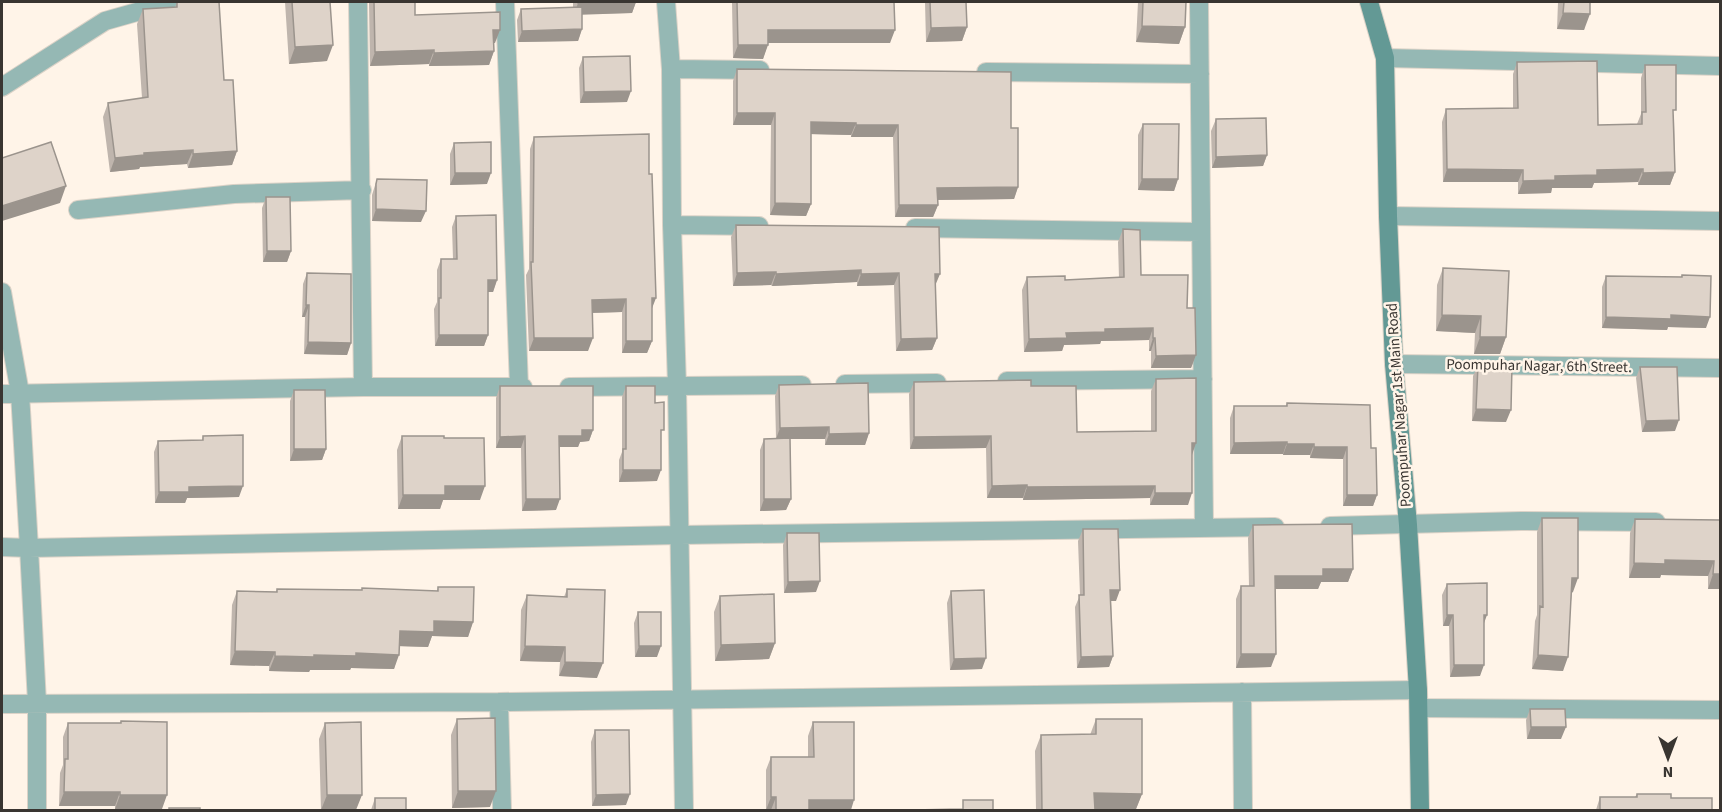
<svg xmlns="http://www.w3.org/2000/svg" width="1722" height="812" viewBox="0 0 1722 812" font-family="'Source Sans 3',sans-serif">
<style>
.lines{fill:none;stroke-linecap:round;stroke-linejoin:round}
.street-casing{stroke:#dbd2c7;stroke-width:20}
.secondary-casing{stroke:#dbd2c7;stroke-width:20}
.street{stroke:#95b8b4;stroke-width:18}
.secondary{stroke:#639995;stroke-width:18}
.wall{fill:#bfb5ad}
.shaded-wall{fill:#9b948d}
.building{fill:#ded3c9;stroke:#9b948d;stroke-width:1.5}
.labels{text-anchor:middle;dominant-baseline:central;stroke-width:5;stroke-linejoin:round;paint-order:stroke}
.street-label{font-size:15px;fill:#393531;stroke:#fff4e8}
</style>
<rect width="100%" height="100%" fill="#fff4e8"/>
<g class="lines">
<g class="street-casing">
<path id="street" d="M358,2L363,387
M505,2L519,387
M666,2L671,69L672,225L677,386L684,810
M1199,2L1204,528
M1385,58L1720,66
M671,69L760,70
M986,72L1200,74
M2,87L105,21L172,2
M78,210L234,194L362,190
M1388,216L1720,221
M672,225L759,226
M915,228L1201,232
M2,292L20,393L29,548L680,535L1275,527
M1394,364L1720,368
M1007,381L1203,379
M845,384L937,383
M569,387L802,385
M2,394L363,387H523
M1330,526L1521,521L1656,522
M2,547L29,548L37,703V810
M1242,692L1243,810
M499,702L502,810
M2,704L499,702L1418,690
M1419,708L1720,710"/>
</g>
<g class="secondary-casing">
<path id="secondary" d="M1369,2L1385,58L1388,216L1394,364L1408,525L1418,690L1420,810"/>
</g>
<use href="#street" class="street"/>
<use href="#secondary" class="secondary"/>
</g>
<path class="wall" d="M177,2L224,80L237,151L232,165L188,168L187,164L140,167L139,169L110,172L103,117L108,103L142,98L137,24L143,9L175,7Z
M285,2H330L327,61L289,64Z
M369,2H415V15L495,43H494V51L489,65L429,66V64L370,66Z
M573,2H636L632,13L582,14V29L578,41L518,42L517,20L521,9L573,8Z
M732,2H894L890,43H768L763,59L733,58Z
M925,2H966L967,27L962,41L926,42Z
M1138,2H1186L1185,27L1179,44L1136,42Z
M1558,2H1590L1584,30L1557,29Z
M583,57L627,102L580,103L579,68Z
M1517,62L1598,125L1637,124L1641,114V78L1645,65L1674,116L1675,172L1670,185H1638V182L1594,183L1592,188H1552L1551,193L1518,194V182H1443L1442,122L1446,109L1513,108V74Z
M737,69L1011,128L1018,187L1014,199L938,200V205L933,217H895L893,137H851V135L811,134V204L806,216L770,215L771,125H733V81Z
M1216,119L1267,155L1263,166L1212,168L1211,131Z
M1143,124L1178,179L1174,191L1138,190V135Z
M534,137L652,341L647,353H622V312L592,313L588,351H529L526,275L529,269L530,149Z
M454,143L487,184L450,185V154Z
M377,179L421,222L372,221V195Z
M266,197L291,251L287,262H263L262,208Z
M456,216L497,280L493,292H488V335L484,346H435L434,309L437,302V270L441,259H453L452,227Z
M736,225L939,227L935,286L937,338L932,350L896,351L894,285L857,286V282L772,286L771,285L733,286L731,237Z
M1123,229L1141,275L1187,308L1196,355L1191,368H1151V351H1149V340L1101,341L1100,344L1064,345L1062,351L1024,352L1022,290L1027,277L1065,280L1119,278L1118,242Z
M1443,268L1506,337L1500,354H1474L1475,333L1436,331L1437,285Z
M307,273L351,343L347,355L304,354L305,317H302L303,284Z
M1682,275L1706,328L1668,327L1667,330L1602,328V287L1606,276L1681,277Z
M1478,365L1506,422L1472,421L1473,376Z
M1640,367L1675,431L1642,432L1636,378Z
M1156,379L1192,455L1188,505H1150V498L1023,500V498H987L986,448L910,449L909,394L914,382L1031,386L1077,432L1151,431V391Z
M779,385L869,433L865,445H825V439H790L791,499L786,510L760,511V450L764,439L776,438L775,396Z
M500,386L593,430L589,441L580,442L578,447H560L556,510L522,511L521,448H496V398Z
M626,386L655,403L657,481L619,482V460L622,452V397Z
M294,390L326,449L322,460L290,461V401Z
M1287,403L1371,448L1377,495L1373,506H1343V459L1310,458V455H1283V454H1230V418L1234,406H1286Z
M203,436L239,497L187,498L185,503H155L154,452L158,441L202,440Z
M402,436L444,438L480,500H443L440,509H398L397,450Z
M1542,518L1573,592L1572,593L1563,671L1532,669L1535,621L1537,615V532Z
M1635,519L1720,520V589H1708V576L1661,575L1660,578H1629L1630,533Z
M1253,525L1353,569L1348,582H1321L1318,589H1275L1271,667L1236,668V599L1241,586H1249L1248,538Z
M1083,529L1116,601H1111L1113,656L1109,667L1077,668L1075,607L1080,595L1078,541Z
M787,533L816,592L784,593L783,545Z
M1447,584L1484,624L1480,676L1450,677L1449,626H1443L1442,595Z
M438,587L473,622L468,637L432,636L428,647L400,646L394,669L351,668L350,670H310L309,672L269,671V666L230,665L232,605L237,591L276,592L277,589L362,590V588L437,591Z
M567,589L597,678L559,676L560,662L520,661L521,610L527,595L564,597Z
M951,591L982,669L950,670L947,603Z
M720,596L775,643L769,659L715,661L714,612Z
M638,612L657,657H635L634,623Z
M1530,709L1561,739H1527L1526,720Z
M457,719L490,807L452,808L451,735Z
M1096,719L1142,794L1136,809H1095V810H1036L1035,751L1041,735H1090Z
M121,721L162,809H115V806H59L60,773L63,765V737L68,723H120Z
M813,722L851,810H766V770L771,757H808V736Z
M325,723L356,810H321L319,739Z
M595,730L626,805L592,806L591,742Z
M1637,794L1671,798L1712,810H1596L1600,797H1635Z
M375,798L406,810H371Z"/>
<path class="shaded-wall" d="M636,2L632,13L574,15L578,3Z
M1563,13L1590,14L1584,30L1557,29Z
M1142,26L1185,27L1179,44L1136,42Z
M967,27L962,41L926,42L931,28Z
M582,29L578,41L518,42L522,31Z
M493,30H500L495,43H488Z
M768,30H895L890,43H763Z
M333,45L327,61L289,64L295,47Z
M738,45H768L763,59L733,58Z
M434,50L429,64L370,66L375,52Z
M494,51L489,65L429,66L434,53Z
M631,91L627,102L580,103L584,92Z
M737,113H775L771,125H733Z
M811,122L856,123L851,135L807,134Z
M856,125H898L893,137H851Z
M193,150L187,164L140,167L139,169L110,172L115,158L144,153Z
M237,151L232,165L188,168L193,154Z
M1267,155L1263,166L1212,168L1216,157Z
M1447,169L1523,170L1518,182H1443Z
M1643,169L1638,182L1594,183L1592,188H1552L1551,193L1518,194L1523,181L1597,170Z
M1675,172L1670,185H1638L1643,173Z
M455,173H491L487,184L450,185Z
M1142,179H1178L1174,191L1138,190Z
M66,186L60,203L2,221V206Z
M1018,187L1014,199L933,200L937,188Z
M775,203L811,204L806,216L770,215Z
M899,205H938L933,217H895Z
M376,209L426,211L421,222L372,221Z
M267,251H291L287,262H263Z
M861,270L857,282L772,286L776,274Z
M776,272L771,285L733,286L737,273Z
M899,273L894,285L857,286L861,274Z
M935,274H940L935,286Z
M488,280H497L493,292H483Z
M652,298H656L651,311Z
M626,299L622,312L588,313L592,300Z
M306,305H309L305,317H302Z
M1442,315L1481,316L1475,333L1436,331Z
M1671,315L1710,317L1706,328L1668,327L1667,330L1602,328L1606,317Z
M1153,328L1149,340L1101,341L1100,344L1064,345L1062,351L1024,352L1029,339L1066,333L1105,329Z
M439,335H488L484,346H435Z
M1480,337H1506L1500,354H1474Z
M534,338H593L588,351H529Z
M937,338L932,350L896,351L901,339Z
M1153,338H1155L1151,351H1149Z
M626,341H652L647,353H622Z
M308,342L351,343L347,355L304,354Z
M1196,355L1191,368H1151L1156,356Z
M1476,409L1511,410L1506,422L1472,421Z
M1679,420L1675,431L1642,432L1646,421Z
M829,427L825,439H776L780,428Z
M582,430H593L589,441L580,442L578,447H555L559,436Z
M869,433L865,445H825L829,434Z
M525,436L521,448H496L500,437Z
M991,436L986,448L910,449L914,437Z
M1287,442L1283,454H1230L1234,443Z
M1192,443H1196L1192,455Z
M1287,444H1314L1310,455H1283Z
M1314,447H1347L1343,459L1310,458Z
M294,449H326L322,460L290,461Z
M623,470H661L657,481L619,482Z
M1027,485L1023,498H987L992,486Z
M243,486L239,497L187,498L185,503H155L159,492L189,487Z
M445,486H485L480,500H443L440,509H398L403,495Z
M1155,486L1150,498L1023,500L1027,487Z
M1155,493H1192L1188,505H1150Z
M1347,495H1377L1373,506H1343Z
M526,499H560L556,510L522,511Z
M764,499H791L786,510L760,511Z
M1665,560L1714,561L1708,576L1661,575L1660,578H1629L1634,563Z
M1323,569H1353L1348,582H1321L1318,589H1270L1275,576Z
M1713,574H1720V589H1708Z
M1572,578H1578L1573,592L1567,593Z
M820,581L816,592L784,593L788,582Z
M1110,590H1120L1116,601H1106Z
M1447,615H1453L1449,626H1443Z
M1484,615H1487L1483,626Z
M434,621L473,622L468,637L432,636L428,647L395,646L400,631Z
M775,643L769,659L715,661L721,645Z
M525,646L565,647L560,662L520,661Z
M639,646H661L657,657H635Z
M235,651L275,652L269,666L230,665Z
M356,653L399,655L394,669L351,668L350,670H310L309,672L269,671L275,656Z
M1241,654H1276L1271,667L1236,668Z
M1538,655L1568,657L1563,671L1532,669Z
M1113,656L1109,667L1077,668L1081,657Z
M986,658L982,669L950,670L954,659Z
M565,662L603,663L597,678L559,676Z
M1454,665H1484L1480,676L1450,677Z
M1531,727H1566L1561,739H1527Z
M458,791H496L490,807L452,808Z
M64,792H120L115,806H59Z
M1094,793L1142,794L1136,809H1089Z
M630,794L626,805L592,806L596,795Z
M120,795H167L162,809H115Z
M327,795H362L356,810H321Z
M771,797H776L771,810H766Z
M809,800H854L851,810H805Z"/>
<path class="building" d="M177,2H219L224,80H233L237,151L193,154V150L144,153V155L115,158L108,103L148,97L143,9L177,7Z
M292,2H330L333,45L295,47Z
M374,2H415V15L500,12V30H493L494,51L434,53V50L375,52Z
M578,2H636L578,3Z
M737,2H894L895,30H768V45H738Z
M930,2H966L967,27L931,28Z
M1143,2H1186L1185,27L1142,26Z
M1564,2H1590V14L1563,13Z
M582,7V29L522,31L521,9Z
M630,56L631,91L584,92L583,57Z
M1597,61L1598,125L1642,124V112H1646L1645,65H1676V110H1673L1675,172L1643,173V169L1597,170V175L1555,176V180L1523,181V170L1447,169L1446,109L1518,108L1517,62Z
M737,69L1011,72V128H1018V187L937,188L938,205H899L898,125H856V123L811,122V204L775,203V113H737Z
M1266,118L1267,155L1216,157V119Z
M1143,124H1179L1178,179H1142Z
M649,134V174H652L656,298H652V341H626V299L592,300L593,338H534L531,262H533L534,137Z
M51,142L66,186L2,206V158Z
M491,142V173H455L454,143Z
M377,179L427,180L426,211L376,209V184Z
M266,197H290L291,251H267Z
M496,215L497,280H488V335H439V298H441V259H457L456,216Z
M736,225L939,227L940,274H935L937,338L901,339L899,273L861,274V270L776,274V272L737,273Z
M1123,229L1140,230L1141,275H1188L1187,308H1195L1196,355L1156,356L1155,338H1153V328L1105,329V332L1066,333L1067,338L1029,339L1027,277L1065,276V280L1124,277Z
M1443,268L1509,271L1506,337H1480L1481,316L1442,315Z
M307,273L351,274V343L308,342L309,305H306Z
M1682,275L1711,276L1710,317L1671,315V319L1606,317V276L1682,277Z
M1478,365H1512L1511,410L1476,409Z
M1640,367H1677L1679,420L1646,421Z
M1196,378V443H1192V493H1155V486L1027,487V485L992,486L991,436L914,437V382L1031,380V386H1076L1077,432L1156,431V379Z
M868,383L869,433L829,434V427L780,428L779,385Z
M500,386H593V430H582V436H559L560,499H526L525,436L500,437Z
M626,386H655V403L664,402V430H661V470H623V449H626Z
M294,390H325L326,449H294Z
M1287,403L1370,405L1371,448H1376L1377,495H1347V447H1314V444H1287V442L1234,443V406H1287Z
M243,435V486L189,487V492H159L158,441L203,440V436Z
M402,436H444V438H484L485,486H445V495H403Z
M790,438L791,499H764V439Z
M1542,518H1578V578H1572L1568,657L1538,655L1540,606L1543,607Z
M1635,519L1720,520V574H1713L1714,561L1665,560V564L1634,563Z
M1352,524L1353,569H1323V576H1275L1276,654H1241V586H1254L1253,525Z
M1083,529H1118L1120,590H1110L1113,656L1081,657L1079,595H1084Z
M787,533H819L820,581L788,582Z
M1487,583V615H1484V665H1454L1453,615H1447V584Z
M438,587H474L473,622L434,621V632L400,631L399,655L356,653V656L314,655V657L275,656V652L235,651L237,591L277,592V589L362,590V588L438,591Z
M567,589L605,590L603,663L565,662V647L525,646L527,595L567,597Z
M984,590L986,658L954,659L951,591Z
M774,594L775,643L721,645L720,596Z
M638,612H661V646H639Z
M1530,709H1565L1566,727H1531Z
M495,718L496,791H458L457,719Z
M1096,719H1142V794L1094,793L1095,810H1042L1041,735L1096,734Z
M121,721L167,722V795H120V792H64L65,759H68V723H121Z
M361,722L362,795H327L325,723Z
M813,722H854V800H809V810H776V797H771V757H814Z
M595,730H629L630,794L596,795Z
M1637,794H1671V798H1712V810H1600V797H1637Z
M375,798H406V810H375Z
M963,800H993V810H912L963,809Z
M169,808H200V810H169Z"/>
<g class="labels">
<g class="street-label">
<text transform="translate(1539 366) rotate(1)">Poompuhar Nagar, 6th Street.</text>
<text transform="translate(1399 405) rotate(-94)">Poompuhar Nagar 1st Main Road</text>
</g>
</g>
<rect width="1722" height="812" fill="none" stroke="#393531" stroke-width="6"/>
<g transform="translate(1668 758) rotate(180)" stroke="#fff4e8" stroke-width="4.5" paint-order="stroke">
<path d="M0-4.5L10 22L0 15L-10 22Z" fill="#393531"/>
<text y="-9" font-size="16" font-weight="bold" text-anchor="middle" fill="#393531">N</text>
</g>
</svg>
